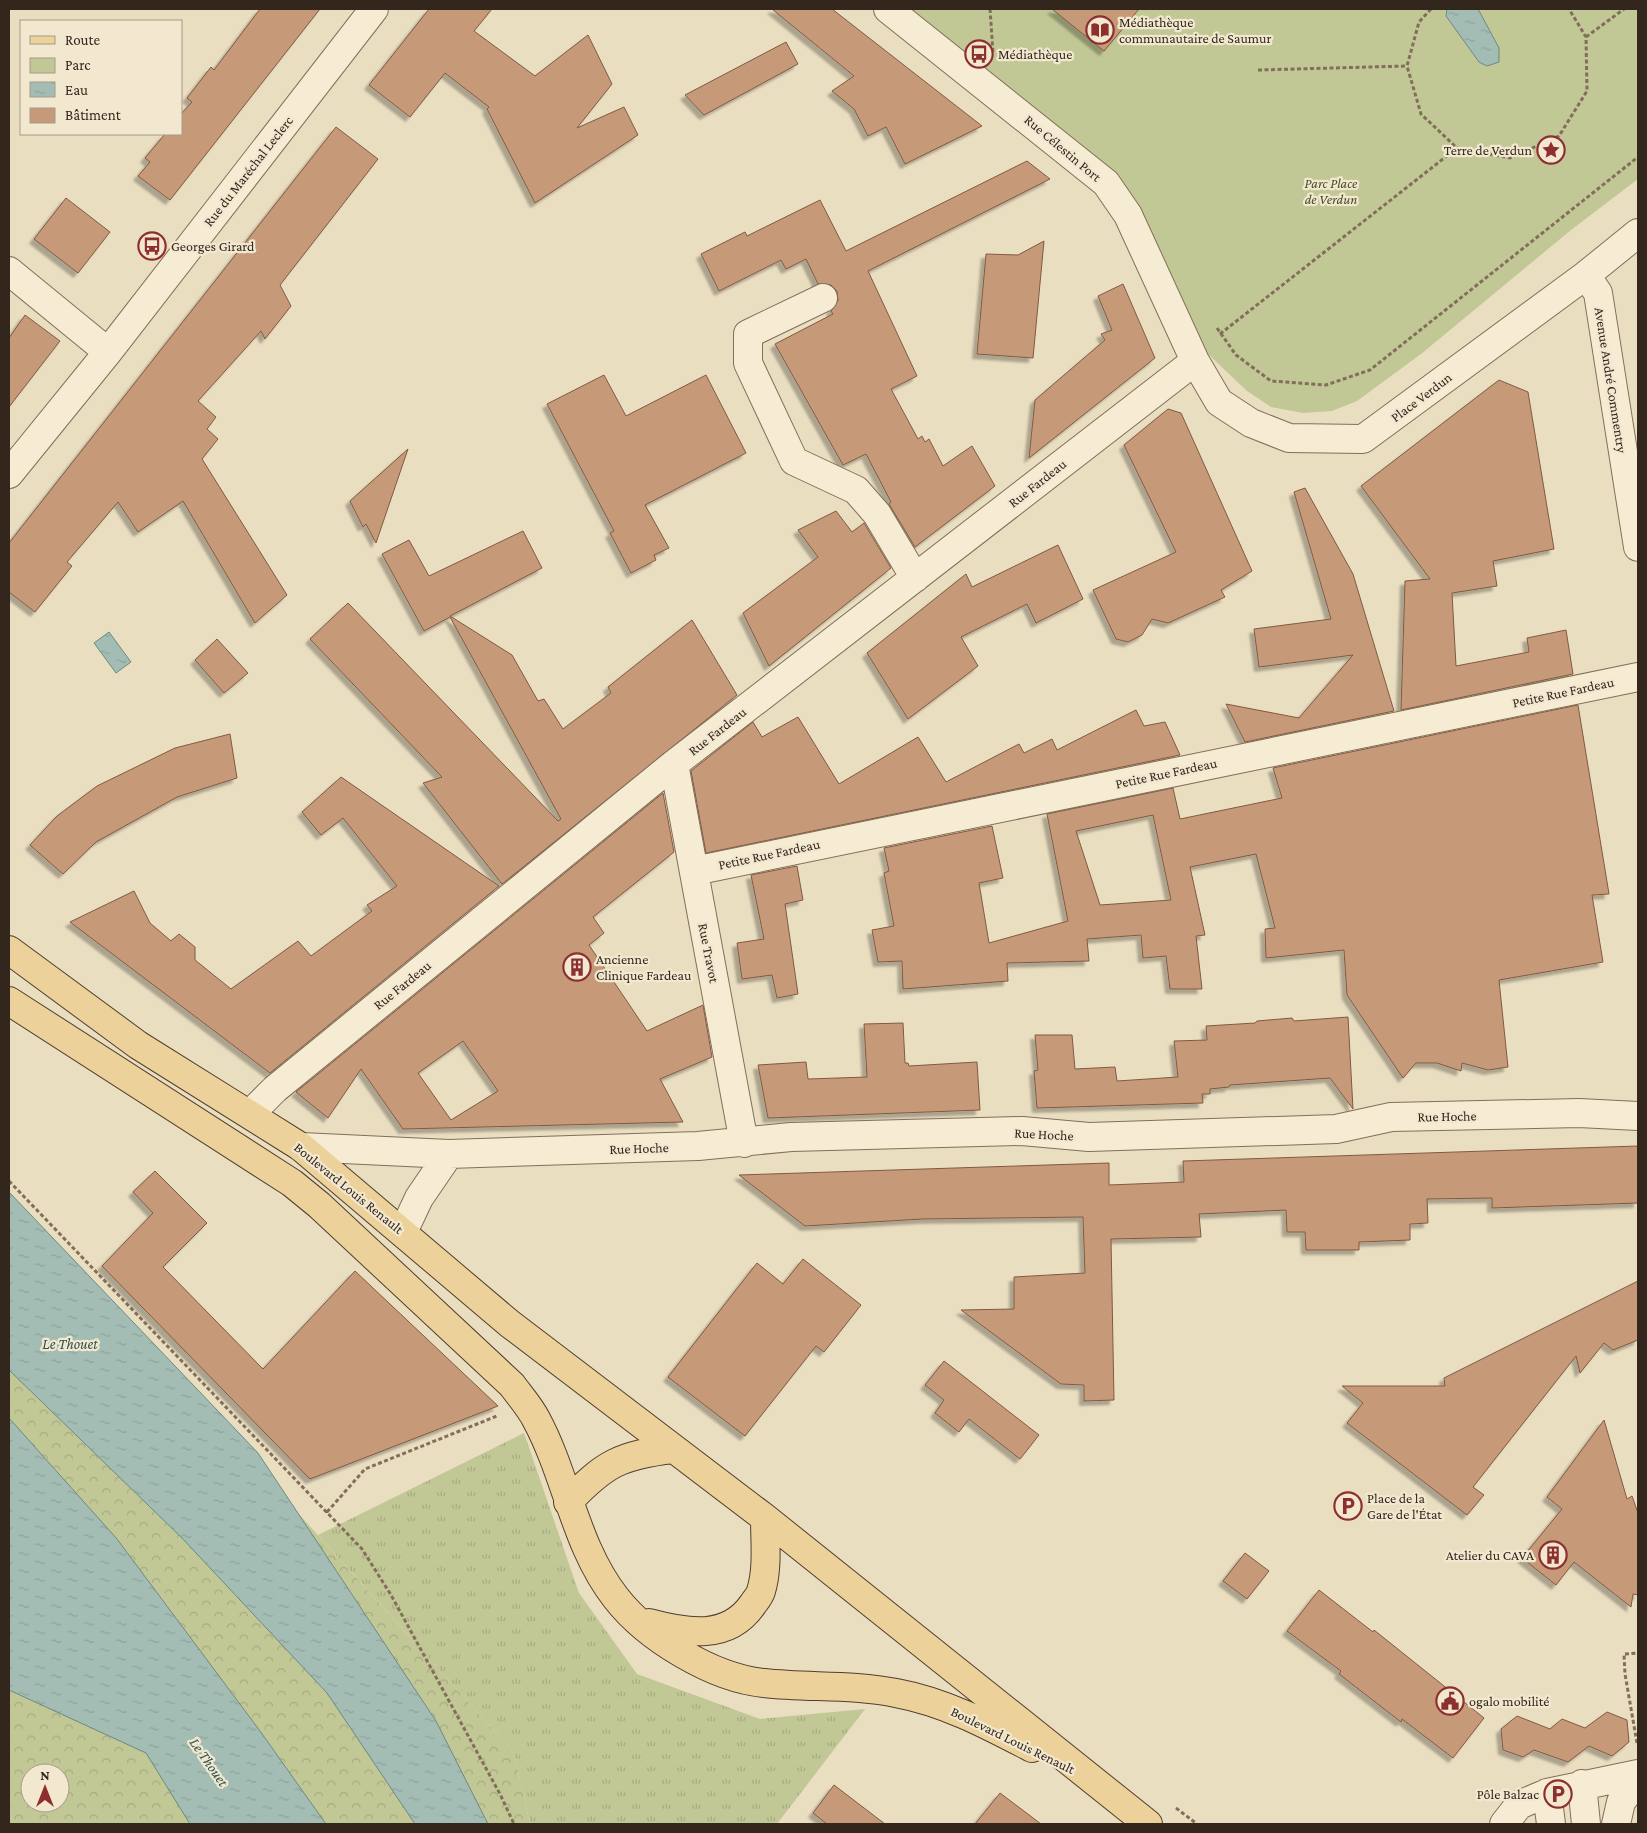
<svg xmlns="http://www.w3.org/2000/svg" width="1647" height="1833" viewBox="0 0 1647 1833" font-family="'Crimson Pro',serif">
<style>
.grass{fill:url(#grass-tufts)}
.forest{fill:url(#forest-crowns);fill-rule:evenodd}
.green{fill:#c2c796}
.water{fill:url(#water-ripples);stroke:#6b8a82}
.building{fill:#c69979;stroke:#805a41;fill-rule:evenodd;filter:url(#shadow)}
.lines{fill:none;stroke-linecap:round;stroke-linejoin:round}
.minor-casing{stroke:#826f5a;stroke-width:30}
.major-casing{stroke:#503e2e;stroke-width:30}
.path{stroke:#826f5a;stroke-width:3;stroke-dasharray:4 2.5;stroke-linecap:butt}
.minor{stroke:#f6ebd3;stroke-width:28}
.major{stroke:#ecd29a;stroke-width:28}
.labels{text-anchor:middle;dominant-baseline:central;stroke-width:4.5;stroke-linejoin:round;paint-order:stroke}
.poi-label{font-size:14px;fill:#33271d;stroke:#f2e8d0;text-anchor:start}
.street-label{font-size:14px;fill:#33271d;stroke:#f2e8d0}
.park-label{font-size:14px;font-style:italic;fill:#444e25;stroke:#f2e8d0}
.water-label{font-size:15px;font-style:italic;fill:#2d524f;stroke:#f2e8d0}
</style>
<defs>
<pattern id="grass-tufts" width="24" height="20" patternUnits="userSpaceOnUse" patternTransform="scale(1.25)"><rect width="24" height="20" fill="#c2c796"/><path d="M3 7l-1-3M5 7V3M7 7l1-3M15 17l-1-3M17 17v-4M19 17l1-3" fill="none" stroke="#a7ab81"/></pattern>
<pattern id="forest-crowns" width="20" height="18" patternUnits="userSpaceOnUse" patternTransform="scale(1.25)"><rect width="20" height="18" fill="#c2c796"/><path d="M2 6a3 3 0 1 1 6 0M12 15a3 3 0 1 1 6 0" fill="none" stroke="#a7ab81"/></pattern>
<pattern id="water-ripples" width="26" height="14" patternUnits="userSpaceOnUse" patternTransform="scale(1.25)"><rect width="26" height="14" fill="#a3bdb5"/><path d="M2 4q2-2 4 0t4 0M15 11q2-2 4 0t4 0" fill="none" stroke="#8da29b"/></pattern>
<filter id="shadow"><feDropShadow dx="-4.5" dy="4.5" stdDeviation="1" flood-color="#0004"/></filter>
</defs>
<rect width="100%" height="100%" fill="#eadec1"/>
<path class="grass" d="M524,1433L579,1593L637,1674L760,1719L865,1709L777,1824H530L514,1753L318,1535Z"/>
<path class="forest" d="M9,1192L514,1753L530,1824H9ZM30,1773H60V1803H30Z"/>
<path class="green" d="M902,9H1638V179L1571,230L1421,354L1357,401L1332,411L1303,413L1271,407L1247,391L1208,354L1138,211Z"/>
<path class="water" d="M1447,9H1478L1499,48V62L1487,66L1479,62L1446,16Z
M109,632L131,662L116,673L94,643Z
M9,1192L258,1453L436,1721L488,1824H415L327,1693L182,1538L9,1370Z
M9,1418L117,1539L260,1731L326,1824H190L146,1753L9,1690Z"/>
<path class="building" d="M260,9H320L170,200L138,176L150,162L145,158L165,134H181V114L192,102L187,98L211,67L214,70Z
M429,9H492L474,31L535,76L588,35L612,84L577,128L624,107L638,135L535,203L487,109L489,107L445,73L410,117L369,85Z
M772,9H832L982,126L905,164L886,127L868,136L854,109L832,91L854,76Z
M1052,9H1139L1104,51Z
M786,42L798,64L704,115L685,95Z
M336,127L378,159L280,285L291,306L265,339L261,331L198,401L216,417L207,429L218,439L202,459L287,595L255,623L183,501L138,532L118,502L67,562L72,566L35,612L9,592V543Z
M1027,161L1050,179L868,271L917,376L891,389L918,439L922,436L925,442L929,439L943,466L972,446L995,486L915,547L889,504L891,502L866,454L843,465L775,344L833,314L831,311L838,300L837,291L831,285L818,284L806,259L786,269L781,260L719,291L701,254L745,232L747,236L820,200L846,251Z
M66,198L110,232L78,273L34,239Z
M1044,241L1033,358L977,354L986,254L1018,255Z
M1123,284L1155,358L1029,458L1035,400L1105,340L1101,334L1112,330L1098,296Z
M25,315L60,341L9,407V338Z
M604,375L626,416L706,375L746,453L645,505L669,548L654,555L656,560L631,573L610,533L614,531L547,404Z
M1499,380L1528,392L1554,549L1493,561L1497,586L1452,593L1456,666L1529,652L1527,638L1566,630L1573,674L1401,710L1405,581L1430,579L1361,486Z
M1168,409L1181,413L1252,571L1221,590L1225,597L1168,623L1152,619L1142,635L1128,642L1116,639L1093,590L1176,552L1124,445Z
M408,449L376,543L366,524L363,527L350,501Z
M1305,488L1353,574L1394,711L1245,742L1226,704L1299,718L1353,655L1259,667L1254,629L1331,619L1294,492Z
M836,511L852,532L864,523L891,568L769,666L743,613L818,557L798,530Z
M523,531L542,568L450,616L512,655L538,701L544,699L563,729L611,693L608,687L692,620L737,695L502,884L423,783L442,777L310,639L348,603L558,821L561,819L450,617L424,631L382,554L409,540L429,576Z
M1058,545L1083,599L1036,623L1027,604L961,637L978,666L908,719L867,653L966,574L972,587Z
M217,639L248,673L224,693L195,660Z
M1578,705L1609,894L1592,895L1603,962L1499,980L1508,1067L1488,1070L1462,1063L1461,1071L1437,1063H1416L1403,1078L1347,995L1344,950L1266,958L1265,929L1275,928L1256,854L1190,867L1205,935L1196,936L1202,989H1170L1166,956L1143,958L1141,935L1087,939L1089,961L1007,963L1008,981L903,989L902,961L878,962L872,930L894,926L884,873L889,871L884,848L992,826L1003,878L979,883L989,943L1068,921L1047,814L1173,788L1180,819L1282,798L1273,768ZM1153,815L1171,900L1100,905L1076,831Z
M1136,710L1144,726L1165,722L1180,755L706,853L691,771L753,722L762,737L798,717L839,784L918,737L946,782L1019,744L1024,753L1052,739L1057,750Z
M230,734L237,778L177,797L96,842L63,874L30,845L57,816L97,786L175,748Z
M341,777L499,886L270,1073L70,922L134,891L150,923L171,941L179,934L195,947V960L231,989L298,941L311,956L372,911L367,905L397,886L343,818L321,835L302,812Z
M663,793L674,852L593,917L604,933L589,945L647,1031L703,1005L712,1057L660,1079L683,1122L403,1129L361,1069L328,1118L296,1092ZM463,1041L498,1091L451,1120L418,1073Z
M797,866L803,900L785,904L798,994L777,998L772,975L742,979L737,943L764,939L751,875Z
M1348,1017L1353,1109L1330,1078L1230,1085L1229,1087L1210,1089V1094H1202L1203,1103L1037,1108L1034,1071L1038,1070L1035,1035H1072L1075,1069L1115,1067L1117,1081L1178,1077L1174,1041L1207,1040L1206,1026L1255,1023L1257,1021L1292,1018L1294,1021Z
M903,1023L905,1063H908L909,1066L977,1062L980,1110L768,1118L758,1065L806,1062L808,1079L867,1077L864,1024Z
M1638,1146V1203L1492,1208V1198L1427,1199L1428,1223L1410,1224V1240L1359,1242V1250H1306L1305,1232H1287L1286,1210L1199,1214L1201,1237L1111,1239L1114,1400L1084,1401V1385L1061,1384L961,1310L1014,1309V1277L1085,1273L1083,1217L922,1219L805,1226L739,1175L1109,1163V1185L1184,1182L1183,1161Z
M155,1171L207,1223L163,1267L263,1369L355,1271L498,1406L310,1479L102,1266L153,1213L133,1192Z
M803,1259L861,1305L824,1352L816,1346L745,1436L668,1377L757,1263L783,1284Z
M1638,1281V1340L1613,1350L1604,1343L1580,1373L1576,1356L1473,1487L1484,1495L1467,1515L1347,1423L1363,1403L1342,1386H1445L1444,1378Z
M944,1361L1039,1435L1020,1459L969,1419L959,1432L935,1413L944,1400L925,1385Z
M1604,1420L1627,1499L1632,1496L1638,1513V1595L1633,1594L1631,1607L1574,1562L1556,1585L1522,1558L1562,1509L1547,1497Z
M1245,1553L1269,1571L1247,1599L1223,1581Z
M1319,1590L1373,1632L1374,1630L1484,1718L1453,1758L1402,1719L1401,1722L1339,1674L1341,1671L1287,1631Z
M1607,1712L1627,1720L1629,1742L1612,1756L1589,1746L1568,1762L1534,1750L1523,1757L1503,1750L1501,1729L1517,1716L1550,1729L1562,1719L1585,1728Z
M834,1785L885,1824H827L813,1813Z
M1000,1793L1041,1824H975Z"/>
<g class="lines">
<g class="minor-casing">
<path id="minor" d="M888,9L1106,183L1128,215L1195,361L1219,402L1251,423L1289,438L1363,439L1586,275L1638,233
M9,271L108,352
M1586,275L1598,293L1638,547
M823,298L748,334V363L794,461L856,490L877,514L915,578
M9,474L108,352L374,9
M674,764L744,1143
M694,871L1638,677
M250,1114L275,1089L674,764L1195,361
M301,1147L449,1154L698,1146L791,1137L1022,1131L1089,1137L1336,1129L1391,1117L1579,1113L1638,1116
M403,1232L419,1198L449,1154
M1582,1784L1586,1824
M1547,1793L1551,1824
M1504,1824L1519,1805L1547,1793L1638,1774
M1616,1824L1621,1802L1638,1779"/>
</g>
<g class="major-casing">
<path id="major" d="M9,950L138,1045L301,1147L510,1324L765,1518L1148,1824
M9,1001L292,1183L319,1205L512,1385C520,1396 530,1407 536,1419C567,1476 575,1546 616,1598C647,1638 713,1678 764,1683C808,1688 852,1684 896,1693C945,1702 988,1725 1032,1748
M568,1502C605,1463 621,1455 673,1449
M649,1623C686,1633 728,1641 753,1604C756,1600 760,1595 761,1591C768,1569 765,1541 765,1518"/>
</g>
<path class="path" d="M990,9L993,53
M1431,9L1419,22L1407,66L1421,114L1457,148L1510,158L1559,136L1587,91L1586,37L1569,9
M1586,37L1624,9
M1258,70L1407,66
M1217,328L1236,355L1271,381L1326,385L1370,370L1638,157
M1220,334L1457,148
M9,1181L362,1549L391,1595L500,1794L514,1824
M327,1512L365,1469L497,1416
M1637,1743L1625,1674L1624,1654L1638,1653
M1176,1808L1197,1824"/>
<use href="#minor" class="minor"/>
<use href="#major" class="major"/>
</g>
<defs>
<g id="library-ring" transform="scale(1.4375)"><circle r="9.5" fill="#f2e8d0" stroke="#8d2e2f" stroke-width="1.5"/><path d="M-6-4Q-3-5.5-.7-3.5V5Q-3 3-6 4ZM6-4Q3-5.5 .7-3.5V5Q3 3 6 4Z" fill="#8d2e2f"/></g>
<g id="bus-ring" transform="scale(1.4375)"><circle r="9.5" fill="#f2e8d0" stroke="#8d2e2f" stroke-width="1.5"/><path d="M-5-6H5V4H4V6H2V4H-2V6H-4V4H-5ZM-3.5-4V0h7V-4ZM-3.5 1.2v1.5H-2V1.2ZM2 1.2v1.5H3.5V1.2Z" fill="#8d2e2f"/></g>
<g id="sight-ring" transform="scale(1.4375)"><circle r="9.5" fill="#f2e8d0" stroke="#8d2e2f" stroke-width="1.5"/><path d="M0-6L1.8-2.2L6-1.7L2.9 1.2L3.7 5.4L0 3.3L-3.7 5.4L-2.9 1.2L-6-1.7L-1.8-2.2Z" fill="#8d2e2f"/></g>
<g id="building-ring" transform="scale(1.4375)"><circle r="9.5" fill="#f2e8d0" stroke="#8d2e2f" stroke-width="1.5"/><path d="M-4-6H4V6H1V3H-1V6H-4ZM-2.5-4.3h1.7v1.8h-1.7ZM.8-4.3h1.7v1.8H.8ZM-2.5-1h1.7V.8h-1.7ZM.8-1h1.7V.8H.8Z" fill="#8d2e2f"/></g>
<g id="parking-ring" transform="scale(1.4375)"><circle r="9.5" fill="#f2e8d0" stroke="#8d2e2f" stroke-width="1.5"/><path d="M-3.5-5.5H1a3.5 3.5 0 0 1 0 7H-1V5.5H-3.5ZM-1-3.4V-.6H.8a1.4 1.4 0 0 0 0-2.8Z" fill="#8d2e2f"/></g>
<g id="civic-ring" transform="scale(1.4375)"><circle r="9.5" fill="#f2e8d0" stroke="#8d2e2f" stroke-width="1.5"/><path d="M-.6-6.5H3V-4.5H.6V-3L4-1V1h2V6H-6V1h2V-1L-.6-3ZM-1.2 2.5V6h2.4V2.5Z" fill="#8d2e2f"/></g>
</defs>
<g fill-rule="evenodd">
<use href="#library-ring" x="1100" y="30"/>
<use href="#bus-ring" x="979" y="54"/>
<use href="#sight-ring" x="1551" y="150"/>
<use href="#bus-ring" x="152" y="246"/>
<use href="#building-ring" x="577" y="967"/>
<use href="#parking-ring" x="1348" y="1506"/>
<use href="#building-ring" x="1553" y="1555"/>
<use href="#civic-ring" x="1450" y="1701"/>
<use href="#parking-ring" x="1558" y="1794"/>
</g>
<g class="labels">
<g class="poi-label">
<text x="1119" y="22">Médiathèque<tspan x="1119" dy="16">communautaire de Saumur</tspan></text>
<text x="998" y="54">Médiathèque</text>
<text x="1532" y="150" text-anchor="end">Terre de Verdun</text>
<text x="171" y="246">Georges Girard</text>
<text x="596" y="959">Ancienne<tspan x="596" dy="16">Clinique Fardeau</tspan></text>
<text x="1367" y="1498">Place de la<tspan x="1367" dy="16">Gare de l'État</tspan></text>
<text x="1534" y="1555" text-anchor="end">Atelier du CAVA</text>
<text x="1469" y="1701">ogalo mobilité</text>
<text x="1539" y="1794" text-anchor="end">Pôle Balzac</text>
</g>
<g class="street-label">
<text transform="translate(1063 148) rotate(40)">Rue Célestin Port</text>
<text transform="translate(248 171) rotate(-52)">Rue du Maréchal Leclerc</text>
<text transform="translate(1611 380) rotate(81)">Avenue André Commentry</text>
<text transform="translate(1421 397) rotate(-37)">Place Verdun</text>
<text transform="translate(1037 483) rotate(-38)">Rue Fardeau</text>
<text transform="translate(1563 692) rotate(-12)">Petite Rue Fardeau</text>
<text transform="translate(717 731) rotate(-38)">Rue Fardeau</text>
<text transform="translate(1166 773) rotate(-12)">Petite Rue Fardeau</text>
<text transform="translate(769 854) rotate(-12)">Petite Rue Fardeau</text>
<text transform="translate(709 953) rotate(79)">Rue Travot</text>
<text transform="translate(402 985) rotate(-39)">Rue Fardeau</text>
<text transform="translate(1447 1116) rotate(-1)">Rue Hoche</text>
<text transform="translate(1044 1134) rotate(3)">Rue Hoche</text>
<text transform="translate(639 1148) rotate(-2)">Rue Hoche</text>
<text transform="translate(349 1188) rotate(39)">Boulevard Louis Renault</text>
<text transform="translate(1013 1740) rotate(26)">Boulevard Louis Renault</text>
</g>
<g class="park-label">
<text x="1331" y="183">Parc Place<tspan x="1331" dy="16">de Verdun</tspan></text>
</g>
<g class="water-label">
<text x="70" y="1344">Le Thouet</text>
<text transform="translate(209 1762) rotate(55)">Le Thouet</text>
</g>
</g>
<rect width="1647" height="1833" fill="none" stroke="#33271d" stroke-width="20"/>
<rect x="20" y="20" width="162" height="115" fill="#f2e8d0" stroke="#a69b88"/>
<rect x="30" y="36" width="25" height="8" fill="#ecd29a" stroke="#a69b88"/>
<text x="65" y="45" font-size="15" fill="#33271d">Route</text>
<rect x="30" y="58" width="25" height="15" fill="#c2c796" stroke="#a69b88"/>
<text x="65" y="70" font-size="15" fill="#33271d">Parc</text>
<rect x="30" y="82" width="25" height="15" fill="url(#water-ripples)" stroke="#a69b88"/>
<text x="65" y="95" font-size="15" fill="#33271d">Eau</text>
<rect x="30" y="108" width="25" height="15" fill="#c69979" stroke="#a69b88"/>
<text x="65" y="120" font-size="15" fill="#33271d">Bâtiment</text>
<g transform="translate(45 1788)"><circle r="24" fill="#f2e8d0" stroke="#a69b88"/>
<path d="M0-4L9 19L0 12L-9 19Z" fill="#8d2e2f"/>
<text y="-8" font-size="14" font-weight="bold" text-anchor="middle" fill="#33271d">N</text>
</g>
</svg>
